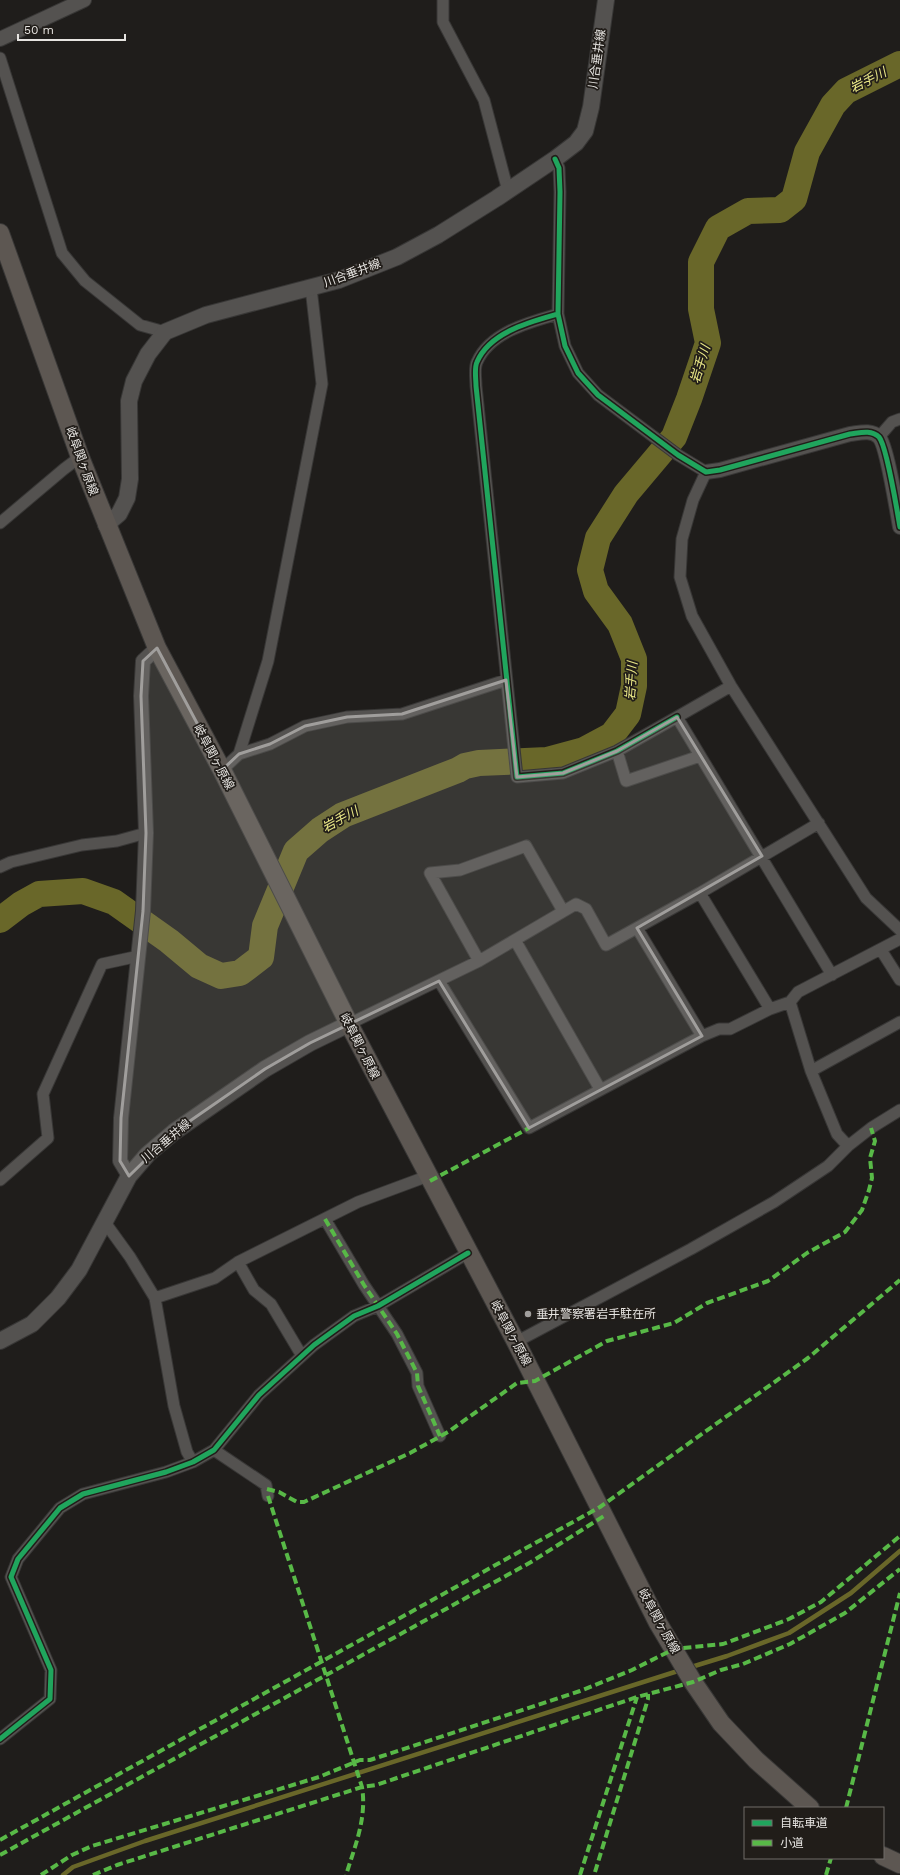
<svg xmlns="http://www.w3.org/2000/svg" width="900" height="1875" viewBox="0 0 900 1875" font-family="'Work Sans','Noto Sans JP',sans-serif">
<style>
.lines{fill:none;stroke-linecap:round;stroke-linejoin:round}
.stream{stroke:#696729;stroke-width:4.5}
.river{stroke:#696729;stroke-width:26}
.minor-casing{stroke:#383736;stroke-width:13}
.tertiary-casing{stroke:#383736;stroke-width:16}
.secondary-casing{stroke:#383736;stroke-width:18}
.primary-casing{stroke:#383736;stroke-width:20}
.minor{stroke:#545250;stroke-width:11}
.tertiary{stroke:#545250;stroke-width:14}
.secondary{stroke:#545250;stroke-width:16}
.primary{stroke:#5d5752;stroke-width:18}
.quiet{stroke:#58b947;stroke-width:4;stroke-dasharray:8 4;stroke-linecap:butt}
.cycleway-casing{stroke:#211d19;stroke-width:8}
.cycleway{stroke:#20a55d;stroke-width:5}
.marked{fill:#a09e9c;fill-opacity:0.2;stroke:#a09e9c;stroke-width:3;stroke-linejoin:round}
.poi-dot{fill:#a09e9c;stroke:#211d19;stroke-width:1.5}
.labels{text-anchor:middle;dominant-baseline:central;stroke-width:3.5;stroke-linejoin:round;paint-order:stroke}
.street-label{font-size:12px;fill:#e6e4e1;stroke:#211d19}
.poi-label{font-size:12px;fill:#e6e4e1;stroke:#211d19;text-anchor:start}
.water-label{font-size:13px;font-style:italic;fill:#eae887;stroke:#211d19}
</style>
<rect width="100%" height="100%" fill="#1f1d1b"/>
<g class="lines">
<path class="stream" d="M688,1668L727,1656L789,1633L851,1593L900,1551
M63,1875L73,1867L145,1841L681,1670"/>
<path class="river" d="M0,920L21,904L39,894L83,891L114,902L169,941L199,966L221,976L240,973L261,957L265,926L296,851L320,830L343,815L458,770L465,766L479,763L547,760L584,750L612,735L628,714L634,686V659L620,624L596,591L590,570L598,538L626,494L674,437L689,399L708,343L701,309V262L718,228L748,211L780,210L794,199L807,152L833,105L846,91L900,64"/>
<g class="minor-casing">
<path id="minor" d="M443,0V22L484,100L508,191
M0,58L62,253L85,281L140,325L165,332
M555,159L559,168L560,192L558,314L565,346L578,373L598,395L678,455L706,472L693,500L682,539L680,577L692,616L731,686L866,898L900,930
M558,314C530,322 490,332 477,362C474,368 476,379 476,386L517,777L563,773L617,751L677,717
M879,437L892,422L900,419
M0,523L64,469L80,457
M731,686L677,717L832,975
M617,751L626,781L700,756
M239,754L270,744L305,726L347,717L402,714L506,680
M222,770L239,754L268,661L322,384L311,288
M0,867L11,862L82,845L117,841L146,833
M700,893L770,1009L790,1002L798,992L900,939
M515,940L600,1089
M881,950L900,980
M479,961L430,873L460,870L526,846L563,911
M439,981L529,1128L702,1036L637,928
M790,1002L811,1071L837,1134L848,1146
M349,1024L479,961L576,904L586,909L606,945L700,893L819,823
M702,1036L719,1029H730L770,1009
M811,1071L900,1022
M0,1180L48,1138L43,1094L102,964L139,956
M325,1219L364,1285L397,1334L417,1373L418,1386L440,1436
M104,1221L130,1257L155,1298L174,1406L187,1452L193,1462
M238,1262L254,1290L271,1304L302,1356
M155,1298L215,1278L238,1262L358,1202L428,1176
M516,1342L691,1249L774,1202L828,1166L848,1146L871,1128L900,1110
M214,1450L266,1485L268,1496
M0,1739L50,1699L51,1670L11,1577L18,1559L60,1508L83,1494L166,1472L193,1462L214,1450L259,1395L314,1345L354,1316L378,1306L468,1253"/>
</g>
<g class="tertiary-casing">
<path id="tertiary" d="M0,39L84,0
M706,472L720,470L850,434C859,433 871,429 879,437C887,446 897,511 900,527
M129,1176L120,1161L121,1118L143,911L146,833L141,696L143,661L157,648"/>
</g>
<g class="secondary-casing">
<path id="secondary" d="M106,525L119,514L127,498L130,479L129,401L134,381L148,354L165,332L206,315L339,280L397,257L438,235L497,198L555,159L576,143L585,131L591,107L606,0
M0,1341L32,1324L58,1298L79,1270L129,1176L148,1154L174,1132L265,1069L310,1043L349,1024"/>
</g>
<g class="primary-casing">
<path id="primary" d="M0,233L80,457L157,648L222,770L349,1024L516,1342L658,1623L693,1682L721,1723L756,1760L810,1808
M883,1856L900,1864"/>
</g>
<use href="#minor" class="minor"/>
<use href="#tertiary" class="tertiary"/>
<use href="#secondary" class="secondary"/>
<use href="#primary" class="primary"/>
<path class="quiet" d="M430,1181L529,1128
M325,1219L364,1285L397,1334L417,1373L418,1386L440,1436
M267,1489L279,1492L297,1502H304L410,1453L448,1432L517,1383L535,1381L607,1341L674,1323L707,1303L768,1281L807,1253L845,1232L862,1210L869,1190L872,1178L870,1158L875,1141L871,1128
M268,1496L362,1787C367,1818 355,1846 346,1875
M846,1808L900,1593
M0,1840L600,1507L808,1358L900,1280
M0,1855L531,1562L604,1516
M595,1872L648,1699V1694
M41,1875L72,1855L92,1846L319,1777L360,1760H370L580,1691L632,1670L674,1649L723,1644L789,1619L821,1602L900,1536
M93,1875L117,1865L362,1787L376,1785L637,1697L693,1682L721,1670L743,1664L790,1644L845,1613L900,1569
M580,1875L637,1697
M826,1875L831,1858"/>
<g class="cycleway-casing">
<path id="cycleway" d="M555,159L559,168L560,192L558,314L565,346L578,373L598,395L678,455L706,472L720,470L850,434C859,433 871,429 879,437C887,446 897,511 900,527
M558,314C530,322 490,332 477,362C474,368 476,379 476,386L517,777L563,773L617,751L677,717
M0,1739L50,1699L51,1670L11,1577L18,1559L60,1508L83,1494L166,1472L193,1462L214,1450L259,1395L314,1345L354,1316L378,1306L468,1253"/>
</g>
<use href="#cycleway" class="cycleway"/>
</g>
<path class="marked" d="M157,648L222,770L239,754L270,744L305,726L347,717L402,714L506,680L517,777L563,773L617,751L677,717L762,856L637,928L702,1036L529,1128L439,981L310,1043L265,1069L174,1132L129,1176L120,1161L121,1118L143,911L146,833L141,696L143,661Z"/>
<circle class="poi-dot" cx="528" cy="1314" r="4"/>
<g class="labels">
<g class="street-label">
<text transform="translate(597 59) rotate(-82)">川合垂井線</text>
<text transform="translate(352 273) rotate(-20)">川合垂井線</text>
<text transform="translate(82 461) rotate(70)">岐阜関ヶ原線</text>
<text transform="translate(214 757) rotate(62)">岐阜関ヶ原線</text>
<text transform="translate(360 1046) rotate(63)">岐阜関ヶ原線</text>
<text transform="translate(166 1141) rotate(-40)">川合垂井線</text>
<text transform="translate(511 1333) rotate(62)">岐阜関ヶ原線</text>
<text transform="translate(659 1621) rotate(61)">岐阜関ヶ原線</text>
</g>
<g class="poi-label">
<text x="536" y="1314">垂井警察署岩手駐在所</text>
</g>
<g class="water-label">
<text transform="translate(868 80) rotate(-27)">岩手川</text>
<text transform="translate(700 364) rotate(-73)">岩手川</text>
<text transform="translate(631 681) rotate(-86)">岩手川</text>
<text transform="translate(340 819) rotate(-28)">岩手川</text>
</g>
</g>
<rect x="744" y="1807" width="140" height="52" fill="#211d19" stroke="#706d69"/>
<rect x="752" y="1820" width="20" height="6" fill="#20a55d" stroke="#706d69"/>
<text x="780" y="1827" font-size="12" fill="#e6e4e1">自転車道</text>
<rect x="752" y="1840" width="20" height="6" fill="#58b947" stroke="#706d69"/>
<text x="780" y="1847" font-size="12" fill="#e6e4e1">小道</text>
<path d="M18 34v6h107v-6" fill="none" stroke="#e6e4e1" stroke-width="2"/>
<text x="24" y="34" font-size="12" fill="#e6e4e1" stroke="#211d19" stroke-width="3" paint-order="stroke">50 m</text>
</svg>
